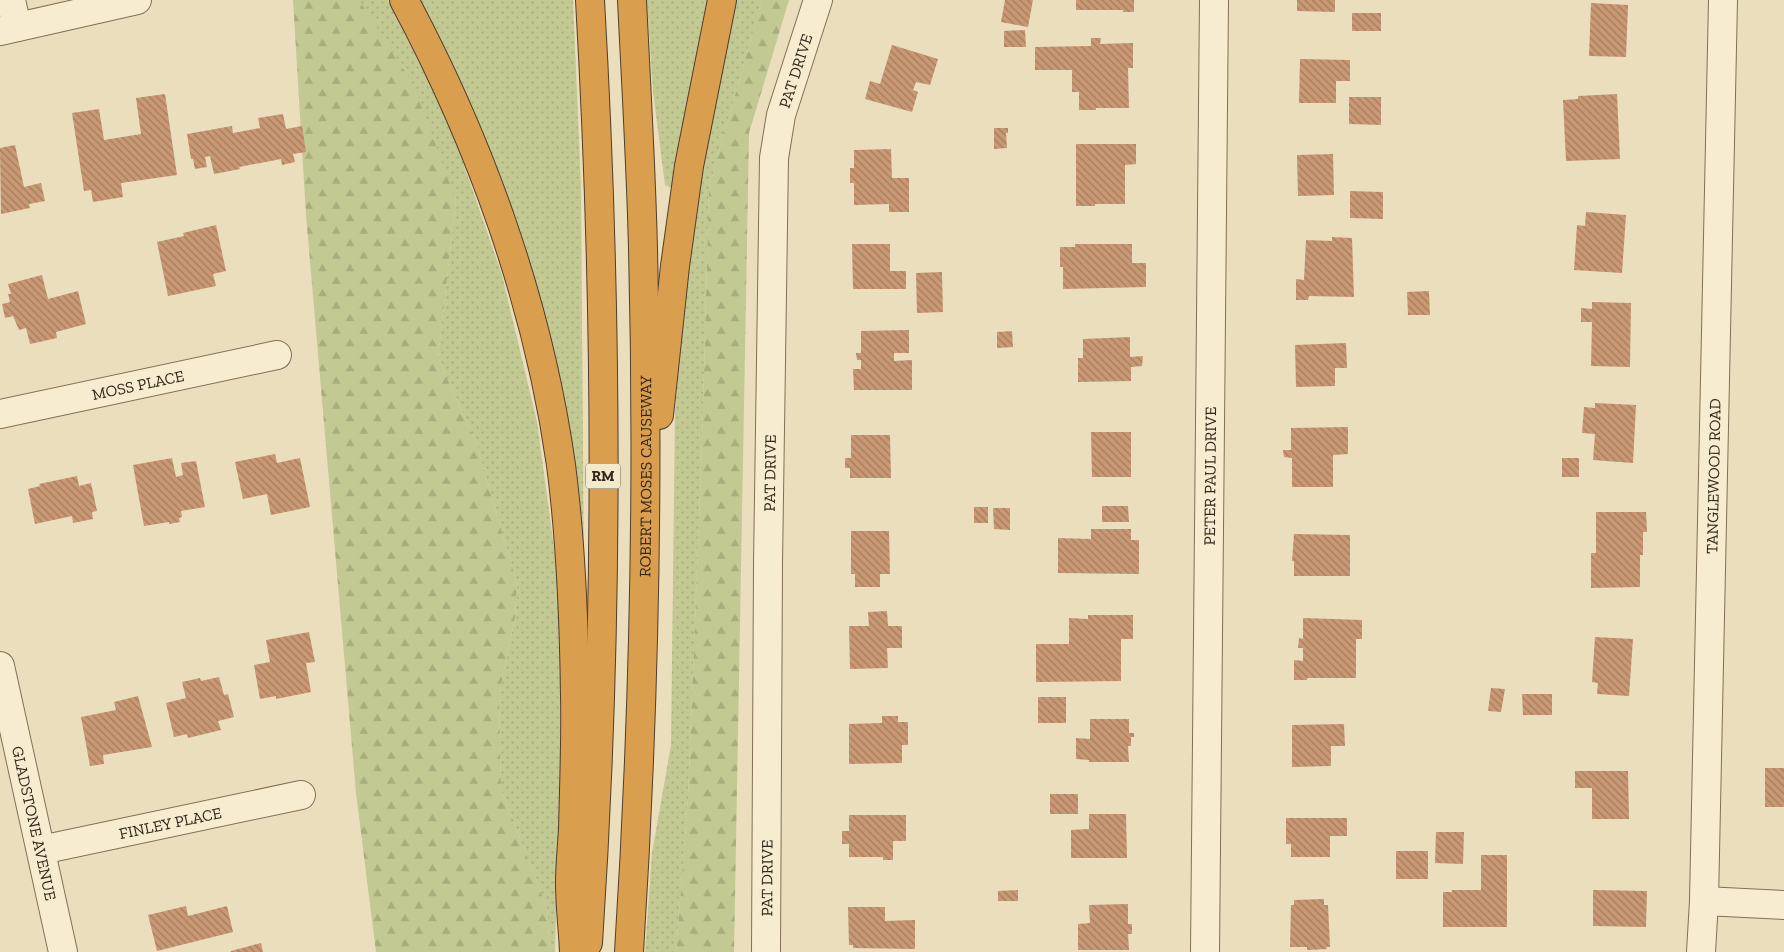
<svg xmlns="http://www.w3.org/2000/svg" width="1784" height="952" viewBox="0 0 1784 952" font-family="'Zilla Slab',serif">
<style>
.grass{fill:url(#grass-dots)}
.forest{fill:url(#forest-firs)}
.building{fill:url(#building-back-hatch)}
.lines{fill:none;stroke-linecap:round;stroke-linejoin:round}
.minor-casing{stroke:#836f57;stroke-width:30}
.highway-casing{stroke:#503d2c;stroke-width:30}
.minor{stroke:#f7ecd0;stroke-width:28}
.highway{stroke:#da9e4f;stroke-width:28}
.labels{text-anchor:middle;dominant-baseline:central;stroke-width:4;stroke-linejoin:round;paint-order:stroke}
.shield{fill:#f3e9cd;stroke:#6c6150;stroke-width:1}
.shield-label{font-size:15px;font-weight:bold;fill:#32271b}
.street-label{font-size:16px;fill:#32271b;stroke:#f3e9cd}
</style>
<defs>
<pattern id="grass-dots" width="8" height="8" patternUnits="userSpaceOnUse" patternTransform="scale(1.25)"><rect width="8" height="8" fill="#c2c992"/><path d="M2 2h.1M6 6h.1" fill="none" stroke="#a7ad7d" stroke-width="1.8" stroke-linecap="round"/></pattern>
<pattern id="forest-firs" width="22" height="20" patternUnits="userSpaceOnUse" patternTransform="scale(1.25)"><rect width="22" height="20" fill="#c2c992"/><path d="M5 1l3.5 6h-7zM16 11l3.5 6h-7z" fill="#a7ad7d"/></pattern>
<pattern id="building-back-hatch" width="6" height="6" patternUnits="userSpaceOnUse" patternTransform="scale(1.25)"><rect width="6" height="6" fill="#c99874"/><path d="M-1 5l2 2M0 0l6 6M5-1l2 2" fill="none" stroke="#a47c5e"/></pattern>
</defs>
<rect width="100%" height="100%" fill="#ebdebd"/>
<path class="grass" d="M359,0H388L449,122L502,275L537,422L561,599L560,780L555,952H550L547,908L501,789L499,694L515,618L517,584L476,442L438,358L456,200Z
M418,0H573L581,187L584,586L575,472Z
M647,0H709L671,188L665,185L653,92Z
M731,0H762L709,187L702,442L688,797L676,952H645L652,853L671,745L675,412L688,262L699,164Z"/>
<path class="forest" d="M293,0H359L414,86L456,200L438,358L476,442L517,584L515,618L499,694L501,789L547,908L550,952H376L356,793L306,215Z
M762,0H789L749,133L734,952H676L688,797L702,442L709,187Z"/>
<path class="building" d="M1005,0H1033L1028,27L1001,22Z
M1076,0H1134V12H1123V10H1076Z
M1297,0H1335V12L1297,11Z
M1591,3L1628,5L1626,57L1589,56Z
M1352,13H1381V31H1352Z
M1025,30L1026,47H1004V31Z
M1091,38H1101L1100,44L1133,43V68H1128L1129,108H1096V110H1079V92H1072V70H1035V47L1091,46Z
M892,45L938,59L930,85L916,82L913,90L918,92L912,112L865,99L870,81L880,84Z
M1300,59L1350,60V81H1336V103H1299Z
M165,94L177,175L121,183L123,197L93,202L91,190L84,191L72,113L99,109L104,140L141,134L136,98Z
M1617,94L1620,159L1566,161L1563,100L1578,99V96Z
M1349,97H1381V125L1349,124Z
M283,114L286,129L302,126L306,152L293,154L295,162L282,165L281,159L239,167L240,169L214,174L210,156L205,157L207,167L195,169L193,159H191L187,134L232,126L233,133L260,128L258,118Z
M994,128H1008V133H1006L1007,148L994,149Z
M1076,144H1136V164L1125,165V204H1095V206H1076Z
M15,145L24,187L41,183L45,201L29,204L30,208L1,214L0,148Z
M891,149L892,178H909V212H889V204L854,205V183H850V168H854V150Z
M1333,154L1334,195L1298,196L1297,155Z
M1350,191L1383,192V219L1350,218Z
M1586,212L1626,215L1622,273L1574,270L1577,225L1585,226Z
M216,225L226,271L213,274L216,286L168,296L157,242L184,236L183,233Z
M1332,237L1352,238L1354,297L1309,296L1308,300H1296V279L1304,280L1306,240L1332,241Z
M852,244H890V271H906V289H853Z
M1075,244H1132V263H1146V287L1063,289V267H1060V247H1075Z
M942,272L943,312L917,313L916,273Z
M42,275L48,299L78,291L86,324L56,332L57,338L30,344L26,328L19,330L13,316L5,318L2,304L10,302L8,294H11L8,284Z
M1429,291L1430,315H1408L1407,292Z
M1592,302L1631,303L1630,367L1591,366L1592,322H1581V308L1592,309Z
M909,330V353H894V361L912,360V390H854L853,369H861V360H857L856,353H861V331Z
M1012,331L1013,347L997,348V332Z
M1130,337V357L1143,356L1142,366L1131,367V381L1078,382V358H1083V339Z
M1346,343L1347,368H1335V386L1296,387L1295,345Z
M1595,403L1636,405L1633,463L1593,460L1595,434L1582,433L1584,407L1595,408Z
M1348,427V454L1333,455V487H1292V458L1284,457L1283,450H1291V428Z
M1091,432H1131V477H1092Z
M851,435H890L891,478H850V468H845V458H851Z
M275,454L277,463L300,458L310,507L271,515L267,494L243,499L235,462Z
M172,458L176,477L183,475L181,463L196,461L205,507L181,511L182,517L179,518L180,522L169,524V522L144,526L133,465Z
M1562,458H1579V477H1562Z
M77,476L79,486L91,483L97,511L92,512L93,519L73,523L72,516L35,524L28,489L40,486L39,484Z
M1102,506H1128L1129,522H1102Z
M974,507H988V523H974Z
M993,508H1010V530L994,529Z
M1596,512H1646L1647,532H1643V555H1640V587L1591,588V553H1596Z
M1091,529H1131V540H1139V574L1058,573V538L1091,539Z
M851,531H889L890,574H880V587H855V574H851Z
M1294,534L1350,535V576H1294V561H1292Z
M887,611L888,626H902V648H887L888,668L850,669L849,626H869L868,612Z
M1088,615H1133V639H1121V681L1036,682V644H1069V618L1088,619Z
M1303,618L1362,620V639H1356V678H1307V680H1294V660L1303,661V648H1298L1299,638L1303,639Z
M309,632L315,662L306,663L311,692L276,699V696L260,699L254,665L270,662L266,640Z
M1595,637L1633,639L1629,696L1597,694L1598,683L1592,682Z
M219,677L224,695L228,694L234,717L218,721L221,730L188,738L187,734L174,737L166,703L186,698L182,682L200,678L201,681Z
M1491,688L1505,689L1501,712L1488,711Z
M1522,694H1552V715H1523Z
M138,696L152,747L103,755L104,764L90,766L81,717L116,710L114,702Z
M1038,697H1066V723H1038Z
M882,716H898V722H908V745H902V763L849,764V724L882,723Z
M1090,719H1129V733H1134V737H1131V746H1128L1129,762H1089V760L1076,759V738L1090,739Z
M1344,724L1345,746H1331V766L1292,767V725Z
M1765,768H1784V807H1765Z
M1575,771H1628L1629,819H1592V788H1575Z
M1050,794H1078V814H1050Z
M1089,814H1126L1127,858H1071V830L1089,829Z
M849,815H906V841H893V860H883V857H849V844H842V831H849Z
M1286,818H1347V836H1330V857H1291V844H1286Z
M1436,832H1464L1463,864L1435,863Z
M1396,851H1428V879H1396Z
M1481,855H1507V927H1443V892H1452V890H1481Z
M1018,890V901H998V891Z
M1593,890L1647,891L1646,927L1593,926Z
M1324,899V905H1328L1330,947H1326L1327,949L1307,950V947H1290L1291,905H1294V900Z
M1128,904V924H1132V934H1128L1129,950H1078V924L1090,923L1089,905Z
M186,906L188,916L227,906L233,932L157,951L148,915Z
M848,907H885V921L915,920V949L853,948V945H849Z
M261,943L263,952H231V951Z"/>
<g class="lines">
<g class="minor-casing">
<g id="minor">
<path d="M11,0L17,27"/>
<path d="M0,31L137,0"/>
<path id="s1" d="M0,414L277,355"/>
<path id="s2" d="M0,666L63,952"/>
<path id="s3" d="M41,850L301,795"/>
<path d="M1704,901L1784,905"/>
<path id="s4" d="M766,952L768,564L774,158L781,115L818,0"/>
<path id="s5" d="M1205,952L1214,0"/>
<path id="s6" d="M1701,952L1704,901L1723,0"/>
</g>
</g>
<g class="highway-casing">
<g id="highway">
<path d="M404,0C481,144 538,303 561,465C571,541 574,619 575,696C576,740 574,785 573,829C572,847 570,865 570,883C570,906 573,929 574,952"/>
<path d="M659,415L675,266L689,166L722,0"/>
<path d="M588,943C609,629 608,314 590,0"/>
<path id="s7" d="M629,952C644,718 649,483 643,249C641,166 636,83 632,0"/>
</g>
</g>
<use href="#minor" class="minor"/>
<use href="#highway" class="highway"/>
</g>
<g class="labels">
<rect class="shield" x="585.5" y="463.5" width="35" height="25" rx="4"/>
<g class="shield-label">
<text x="603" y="476">RM</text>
</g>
<g class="street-label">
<text stroke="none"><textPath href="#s4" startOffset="884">PAT DRIVE</textPath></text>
<text stroke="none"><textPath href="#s1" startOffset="141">MOSS PLACE</textPath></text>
<text stroke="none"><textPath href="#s4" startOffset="479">PAT DRIVE</textPath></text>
<text stroke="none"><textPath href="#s7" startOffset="476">ROBERT MOSES CAUSEWAY</textPath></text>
<text stroke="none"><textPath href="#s5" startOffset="476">PETER PAUL DRIVE</textPath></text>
<text stroke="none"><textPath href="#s6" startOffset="476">TANGLEWOOD ROAD</textPath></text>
<text stroke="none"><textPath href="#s3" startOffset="132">FINLEY PLACE</textPath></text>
<text stroke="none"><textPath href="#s2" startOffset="161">GLADSTONE AVENUE</textPath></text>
<text stroke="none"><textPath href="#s4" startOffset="74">PAT DRIVE</textPath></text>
</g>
</g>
</svg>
